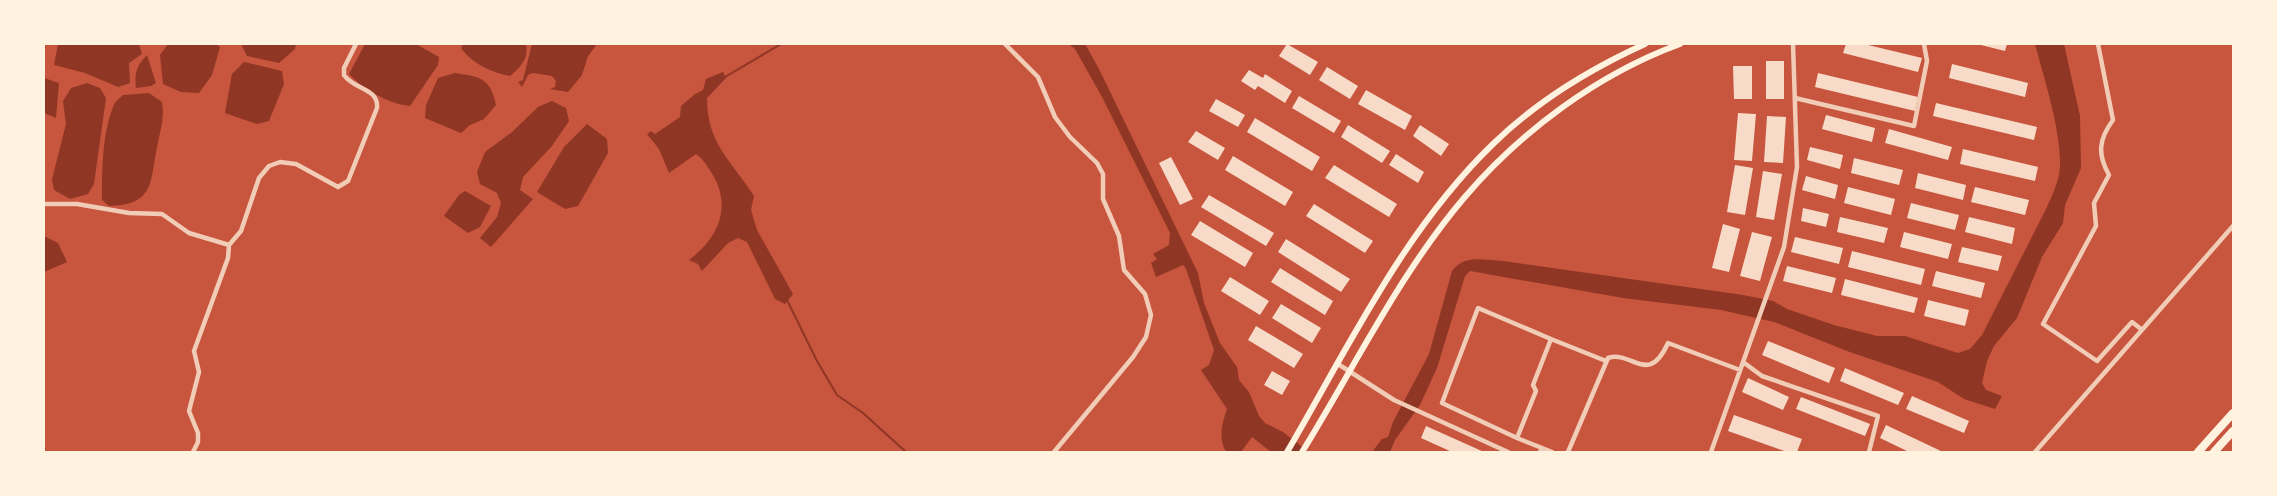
<svg xmlns="http://www.w3.org/2000/svg" width="2277" height="496" viewBox="0 0 2277 496" font-family="'DM Sans',sans-serif">
<style>
.water{fill:#8f3625}
.lines{fill:none;stroke-linecap:round;stroke-linejoin:round}
.stream{stroke:#8f3625;stroke-width:2}
.building{fill:#f7dbc8}
.minor{stroke:#f1ccb7;stroke-width:4.5}
.secondary{stroke:#fff3e0;stroke-width:6}
.motorway{stroke:#fff3e0;stroke-width:8}
</style>
<rect width="100%" height="100%" fill="#c8553d"/>
<path class="water" d="M58,44H139L142,54L129,63L130,83L118,87L85,73L54,65Z
M168,44H216L220,47L212,75L199,93L181,92L163,84L160,55Z
M241,44H296L295,49L279,63L247,56Z
M365,44H416L439,57L438,65L410,106C389,104 364,90 349,74Z
M463,44H526C529,59 520,67 510,76C492,73 470,62 461,48Z
M532,44H597L588,56L582,75L568,92L550,89L555,87L556,81L552,76L533,73L528,75L522,87L518,82L523,80Z
M1069,44H1085L1099,69L1198,273L1204,303L1220,343L1237,367L1239,380L1249,392L1259,416L1265,423L1283,432L1309,452H1271L1252,437L1241,452H1226C1218,437 1222,424 1227,409L1201,370L1209,365L1214,350L1186,269L1183,265L1156,277L1151,263L1157,259L1153,254L1169,245L1170,233L1102,97L1075,49Z
M2035,44H2064L2080,116L2081,168L2065,205L2063,223L2042,257L2017,318L1994,346L1987,361L1982,383L1986,390L2002,396L1995,409L1964,399L1938,382L1847,351L1774,322L1721,310L1623,298L1470,271L1465,276L1437,368L1420,405L1395,440L1390,452H1372L1382,439L1388,437L1393,422L1429,354L1452,271C1464,254 1484,260 1503,261L1743,295L1773,301L1787,309L1834,325L1877,336H1905L1958,353L1970,349L1982,335L2046,209C2052,196 2060,180 2060,165C2061,131 2044,78 2035,44Z
M147,55L156,83L151,86L136,88C134,73 137,65 147,55Z
M244,62L282,71L284,84L269,121L257,124L225,113L232,74Z
M723,72L726,78L707,98C707,144 731,160 754,196L751,210L757,230L793,294L785,304L775,299L747,242L738,238L728,243L702,271L698,264L689,260C719,237 733,206 711,172C706,164 703,159 696,154L669,173L659,149L647,134L651,131L655,134L680,117L681,106L695,94L703,90L706,79Z
M455,73C480,77 490,77 496,105L484,119L470,125L461,133L425,118L426,105L438,78Z
M44,78L59,83L56,118L44,113Z
M87,83L100,88L106,98L94,184L88,194L70,199L54,190L52,179L66,124L63,101L71,88Z
M149,93L162,102C165,118 160,131 157,147C150,183 154,205 109,206L102,200C102,170 102,135 113,107C114,102 119,99 123,95Z
M552,101L566,108L569,121L552,146L523,177L520,190L533,199L491,247L480,238L497,217L501,203L497,193L480,184L477,172L485,152L512,132L538,107Z
M587,124L607,139L608,153L578,206L565,209L537,192L564,147Z
M465,191L491,206L480,227L468,233L444,216L459,195Z
M44,236L58,243L67,262L44,272Z"/>
<g class="lines">
<path class="stream" d="M725,77L781,44
M787,300L817,361L837,395L863,413L906,452"/>
</g>
<path class="building" d="M1287,44L1318,62L1310,75L1279,56Z
M1846,44H1864L1922,58L1918,72L1843,53Z
M1977,44H2007L2005,51Z
M1766,61H1784V99H1766Z
M1952,64L2028,83L2025,97L1949,78Z
M1733,66H1752V99H1734Z
M1327,67L1358,86L1350,99L1319,80Z
M1249,70L1263,78L1265,74L1292,91L1285,103L1258,86L1255,90L1241,81Z
M1818,73L1918,97L1915,111L1815,87Z
M1366,90L1412,116L1405,130L1358,104Z
M1299,96L1341,121L1334,133L1292,108Z
M1216,99L1245,115L1238,127L1209,111Z
M1936,103L2037,127L2034,140L1933,116Z
M1738,113L1756,114L1752,161L1734,160Z
M1826,115L1875,128L1872,142L1822,129Z
M1767,116L1786,117L1783,163L1764,162Z
M1255,118L1320,157L1312,171L1247,132Z
M1348,125L1390,151L1382,163L1341,137Z
M1420,125L1449,144L1441,156L1413,136Z
M1889,129L1952,147L1948,160L1885,143Z
M1196,131L1225,148L1218,160L1188,142Z
M1810,147L1843,155L1840,169L1807,160Z
M1963,149L2038,167L2035,181L1960,164Z
M1396,154L1424,172L1418,183L1389,165Z
M1233,156L1293,192L1285,206L1225,170Z
M1171,157L1193,199L1180,205L1159,163Z
M1854,158L1903,170L1899,185L1851,173Z
M1334,165L1397,204L1389,217L1325,178Z
M1735,165L1753,168L1745,215L1727,212Z
M1763,171L1782,174L1774,220L1756,217Z
M1918,173L1966,185L1963,200L1915,188Z
M1806,176L1838,185L1835,199L1802,190Z
M1848,187L1895,199L1891,215L1844,203Z
M1975,187L2029,200L2025,215L1971,202Z
M1209,195L1274,233L1266,246L1201,207Z
M1911,203L1959,215L1955,230L1907,218Z
M1314,204L1373,241L1365,253L1306,216Z
M1803,208L1829,214L1826,227L1801,221Z
M1840,217L1888,228L1884,243L1837,232Z
M1969,217L2015,228L2012,244L1965,232Z
M1200,221L1253,253L1245,267L1191,235Z
M1723,224L1740,229L1729,272L1712,268Z
M1752,232L1772,237L1760,281L1740,276Z
M1904,232L1952,244L1948,259L1900,247Z
M1795,237L1843,248L1839,264L1791,252Z
M1286,239L1350,279L1341,292L1278,252Z
M1962,247L2002,256L1998,271L1958,262Z
M1852,251L1925,269L1921,285L1848,267Z
M1787,266L1836,278L1832,293L1783,281Z
M1280,268L1333,301L1325,315L1271,282Z
M1936,271L1985,283L1981,298L1932,286Z
M1230,277L1269,301L1260,315L1221,291Z
M1845,279L1918,298L1914,313L1841,295Z
M1928,300L1969,310L1965,326L1924,316Z
M1281,304L1321,328L1312,343L1272,318Z
M1256,326L1303,354L1294,368L1248,340Z
M1768,341L1835,368L1829,383L1762,355Z
M1845,368L1904,393L1898,405L1840,381Z
M1272,371L1290,381L1282,395L1264,385Z
M1748,378L1789,397L1783,410L1742,392Z
M1912,396L1969,421L1964,433L1906,409Z
M1801,397L1870,424L1865,436L1796,409Z
M1734,415L1802,439L1797,452H1787L1728,431Z
M1886,425L1943,452H1909L1880,438Z
M1426,426L1484,452H1452L1421,438Z"/>
<g class="lines">
<path class="minor" d="M1005,44L1038,77L1055,117L1070,137L1097,163L1103,174V199L1119,236L1124,270L1145,294L1151,315L1146,337L1133,357L1054,452
M2098,44L2113,120C2099,139 2097,154 2109,175L2094,203L2096,226L2043,324L2097,361L2132,322L2141,329
M1795,98L1914,126L1927,61L1924,44
M44,204H77L129,213L162,214L189,233L229,245
M1743,362L1762,376L1878,416L1869,452
M1338,364L1394,400L1508,452
M1517,438L1442,403L1478,308L1551,339
M1542,448L1517,438L1536,391L1533,385L1551,339L1606,361
M193,452L198,442V433L189,411L199,372L194,351L228,258L229,245L241,231L259,178L269,166L280,162L296,164L338,187L348,181L377,108C379,88 354,90 344,75V68L356,44
M1540,452L1542,448L1552,452
M1568,452L1608,358C1632,350 1648,387 1668,343L1740,370
M1711,452L1784,247L1797,167L1793,44
M2035,452L2233,226"/>
<path class="secondary" d="M1287,452C1349,346 1404,230 1493,144C1536,102 1590,69 1645,44
M1302,452C1354,368 1400,273 1464,198C1521,131 1598,74 1680,44"/>
<path class="motorway" d="M2198,452L2233,413
M2214,452L2233,431"/>
</g>
<rect width="2277" height="496" fill="none" stroke="#fff3e0" stroke-width="90"/>
</svg>
